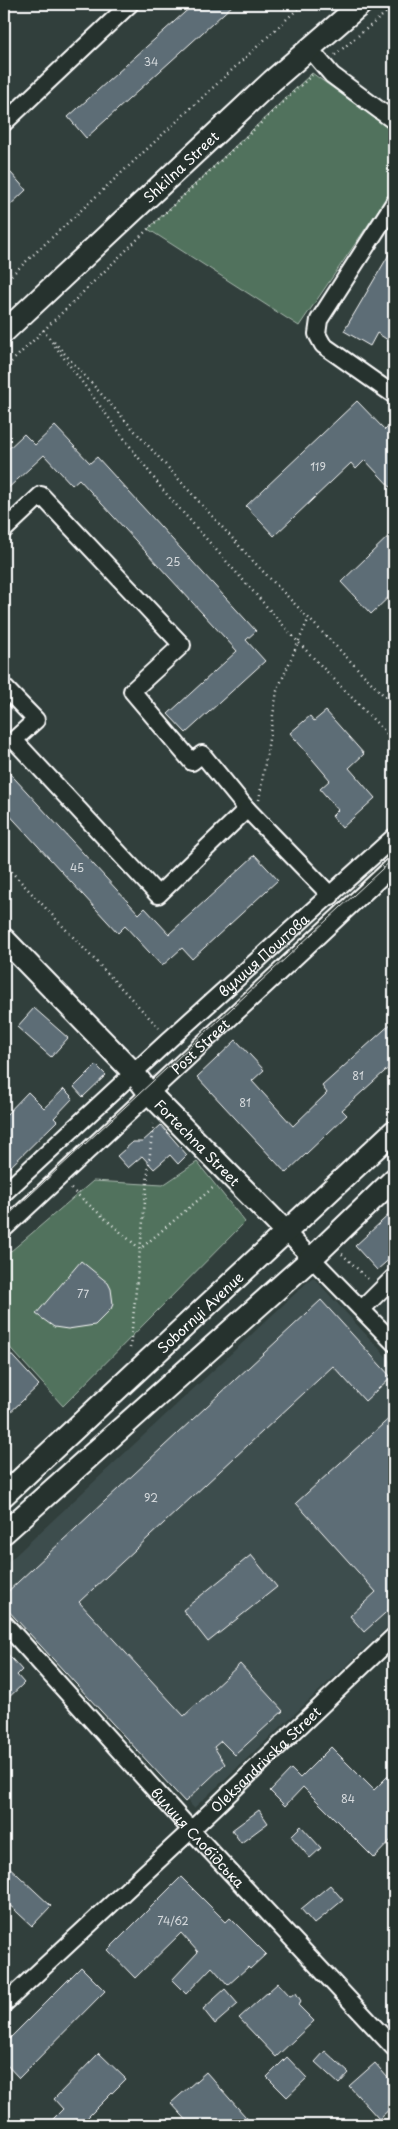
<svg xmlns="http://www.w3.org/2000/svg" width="398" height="2129" viewBox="0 0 398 2129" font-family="'Playpen Sans',sans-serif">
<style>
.built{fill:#3e4d4d}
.green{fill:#51725d;stroke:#a8b8ae}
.building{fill:#5d6d76;stroke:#fff}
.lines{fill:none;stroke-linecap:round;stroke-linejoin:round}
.minor-casing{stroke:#fff;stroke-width:20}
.major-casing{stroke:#fff;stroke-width:25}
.path{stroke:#fff;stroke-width:2.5;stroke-dasharray:1 4;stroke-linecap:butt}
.minor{stroke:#26332d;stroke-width:16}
.major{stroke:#26332d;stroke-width:21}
.tram{stroke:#fff;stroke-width:1}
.labels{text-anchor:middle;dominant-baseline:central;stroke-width:4;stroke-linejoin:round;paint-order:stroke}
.number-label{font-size:11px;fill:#d6dadd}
.street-label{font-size:14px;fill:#fff;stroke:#26332d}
</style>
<rect width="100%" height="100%" fill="#313f3c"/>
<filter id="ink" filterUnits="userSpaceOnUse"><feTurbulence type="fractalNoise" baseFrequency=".02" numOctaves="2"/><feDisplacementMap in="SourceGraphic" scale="10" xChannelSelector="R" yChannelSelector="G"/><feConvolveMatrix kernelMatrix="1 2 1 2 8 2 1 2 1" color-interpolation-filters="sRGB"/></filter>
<g filter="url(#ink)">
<path class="built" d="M313,1277L394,1365V1621L194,1808L4,1604V1566Z"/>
<path class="green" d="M312,73L394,132V187L299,326L148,229Z
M197,1162L245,1222L63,1406L4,1341V1257L93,1181L163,1185Z"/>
<path class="building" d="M194,4H234L86,138L68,117Z
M4,165L26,190L4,211Z
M394,246V344L377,333L370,346L344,331Z
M357,401L385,430L394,421V491L365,460L356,469L351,463L274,536L246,506Z
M55,426L90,463L97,457L256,631L246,640L265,661L186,733L168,714L237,651L79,479L72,485L44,455L4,492V453L24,434L35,445Z
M394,531V592L371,614L341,582Z
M326,711L364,754L349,768L375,798L342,828L332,816L338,810L320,789L330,780L290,733L310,716L314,721Z
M4,767L139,914L145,908L169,934L255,855L278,880L192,959L182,948L162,966L125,926L118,933L4,809Z
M34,1008L68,1038L51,1057L17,1027Z
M394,1021V1063L342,1110L347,1115L286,1173L197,1077L236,1040L264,1070L252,1081L293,1126L327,1093L322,1086Z
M96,1065L106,1075L83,1097L74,1087Z
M64,1089L73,1098L54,1118L57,1121L4,1173V1117L28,1092L44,1108Z
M161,1125L187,1155L178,1164L170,1155L154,1169L142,1156L128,1168L117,1156L133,1142H142Z
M394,1210V1255L377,1270L355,1246Z
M81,1261L108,1283L111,1289L113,1304L111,1309L95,1325L68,1329L54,1327L36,1314Z
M321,1300L391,1377L365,1401L333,1366L79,1602L184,1716L240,1664L283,1711L235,1755L221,1741L214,1747L225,1764L185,1802L4,1606V1595Z
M4,1347L39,1385L4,1418Z
M394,1414V1605L364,1632L350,1616L376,1592L296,1503Z
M251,1555L277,1587L208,1642L183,1610Z
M4,1650L22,1670L17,1675L24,1683L4,1702Z
M331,1747L374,1790L394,1770V1837L374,1858L303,1787L285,1806L270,1791L291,1769L300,1778Z
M259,1810L268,1823L241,1843L232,1830Z
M301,1826L321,1848L310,1858L291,1836Z
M4,1862L51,1906L32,1926L4,1900Z
M181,1877L226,1922L230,1918L266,1954L250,1969L248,1967L228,1985L212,1967L186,1994L172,1980L198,1952L181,1933L135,1978L108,1950Z
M330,1885L343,1900L314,1924L301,1909Z
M81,1967L105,1991L19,2078L4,2062V2044Z
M278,1983L290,1996L296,1993L301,2001L298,2005L314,2021L276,2057L239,2018Z
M225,1989L238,2004L215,2024L203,2009Z
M325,2051L349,2073L339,2084L315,2062Z
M99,2053L126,2079L80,2125H47L63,2109L54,2099Z
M287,2057L307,2078L287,2097L267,2077Z
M375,2063L394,2085V2105L379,2119L349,2086Z
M206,2072L253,2125H191L171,2103Z"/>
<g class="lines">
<g class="minor-casing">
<g id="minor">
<path d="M309,48L332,75L394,121"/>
<path d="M4,123L130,4"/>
<path d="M394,203L319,320L317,334L323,345L394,395"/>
<path d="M4,530L41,495L182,645L132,691L192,762L202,754L247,809L158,895L14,740L36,720L4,687"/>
<path d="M247,809L331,896"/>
<path id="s1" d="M4,1193L170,1039L394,837"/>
<path id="s2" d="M4,1229L394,865"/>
<path d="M286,1232L394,1343"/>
<path d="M362,1309L394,1277"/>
<path id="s3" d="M4,1623L191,1830L394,2048"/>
<path id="s4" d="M4,2004L191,1830L394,1636"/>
</g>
</g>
<g class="major-casing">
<g id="major">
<path id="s5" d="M4,332L272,81L361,4"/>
<path id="s6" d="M4,939L134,1073L149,1093L286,1232"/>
<path id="s7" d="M4,1495L394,1131"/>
<path d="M4,1533L313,1257L394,1179"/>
</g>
</g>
<path class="path" d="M335,55L394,6
M4,282L303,4
M43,330L162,489L299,643L394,741
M54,342L252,560L394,706
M4,369L148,229L312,75
M259,800L277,691L308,620
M4,864L159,1028
M71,1189L140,1249L215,1186
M342,1254L369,1280
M130,1348L153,1124"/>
<use href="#minor" class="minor"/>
<use href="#major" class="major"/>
<path class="tram" d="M4,1219L394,858"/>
</g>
</g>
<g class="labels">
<g class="number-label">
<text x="151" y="61">34</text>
<text x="318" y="466">119</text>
<text x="173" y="561">25</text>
<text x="77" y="867">45</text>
<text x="358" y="1075">81</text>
<text x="245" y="1102">81</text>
<text x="83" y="1293">77</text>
<text x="151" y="1497">92</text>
<text x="348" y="1798">84</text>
<text x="173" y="1920">74/62</text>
</g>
<g class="street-label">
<text stroke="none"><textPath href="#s5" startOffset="242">Shkilna Street</textPath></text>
<text stroke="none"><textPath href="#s1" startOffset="352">вулиця Поштова</textPath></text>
<text stroke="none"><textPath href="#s2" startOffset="268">Post Street</textPath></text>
<text stroke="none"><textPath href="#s6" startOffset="281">Fortechna Street</textPath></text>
<text stroke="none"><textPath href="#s7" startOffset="268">Sobornyi Avenue</textPath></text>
<text stroke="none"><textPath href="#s4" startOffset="358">Oleksandrivska Street</textPath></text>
<text stroke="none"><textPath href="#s3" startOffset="289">вулиця Слобідська</textPath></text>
</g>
</g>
<rect width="398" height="2129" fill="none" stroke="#26332d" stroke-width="20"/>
<rect x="10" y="10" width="378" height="2109" fill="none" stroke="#fff" stroke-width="2" filter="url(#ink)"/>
</svg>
